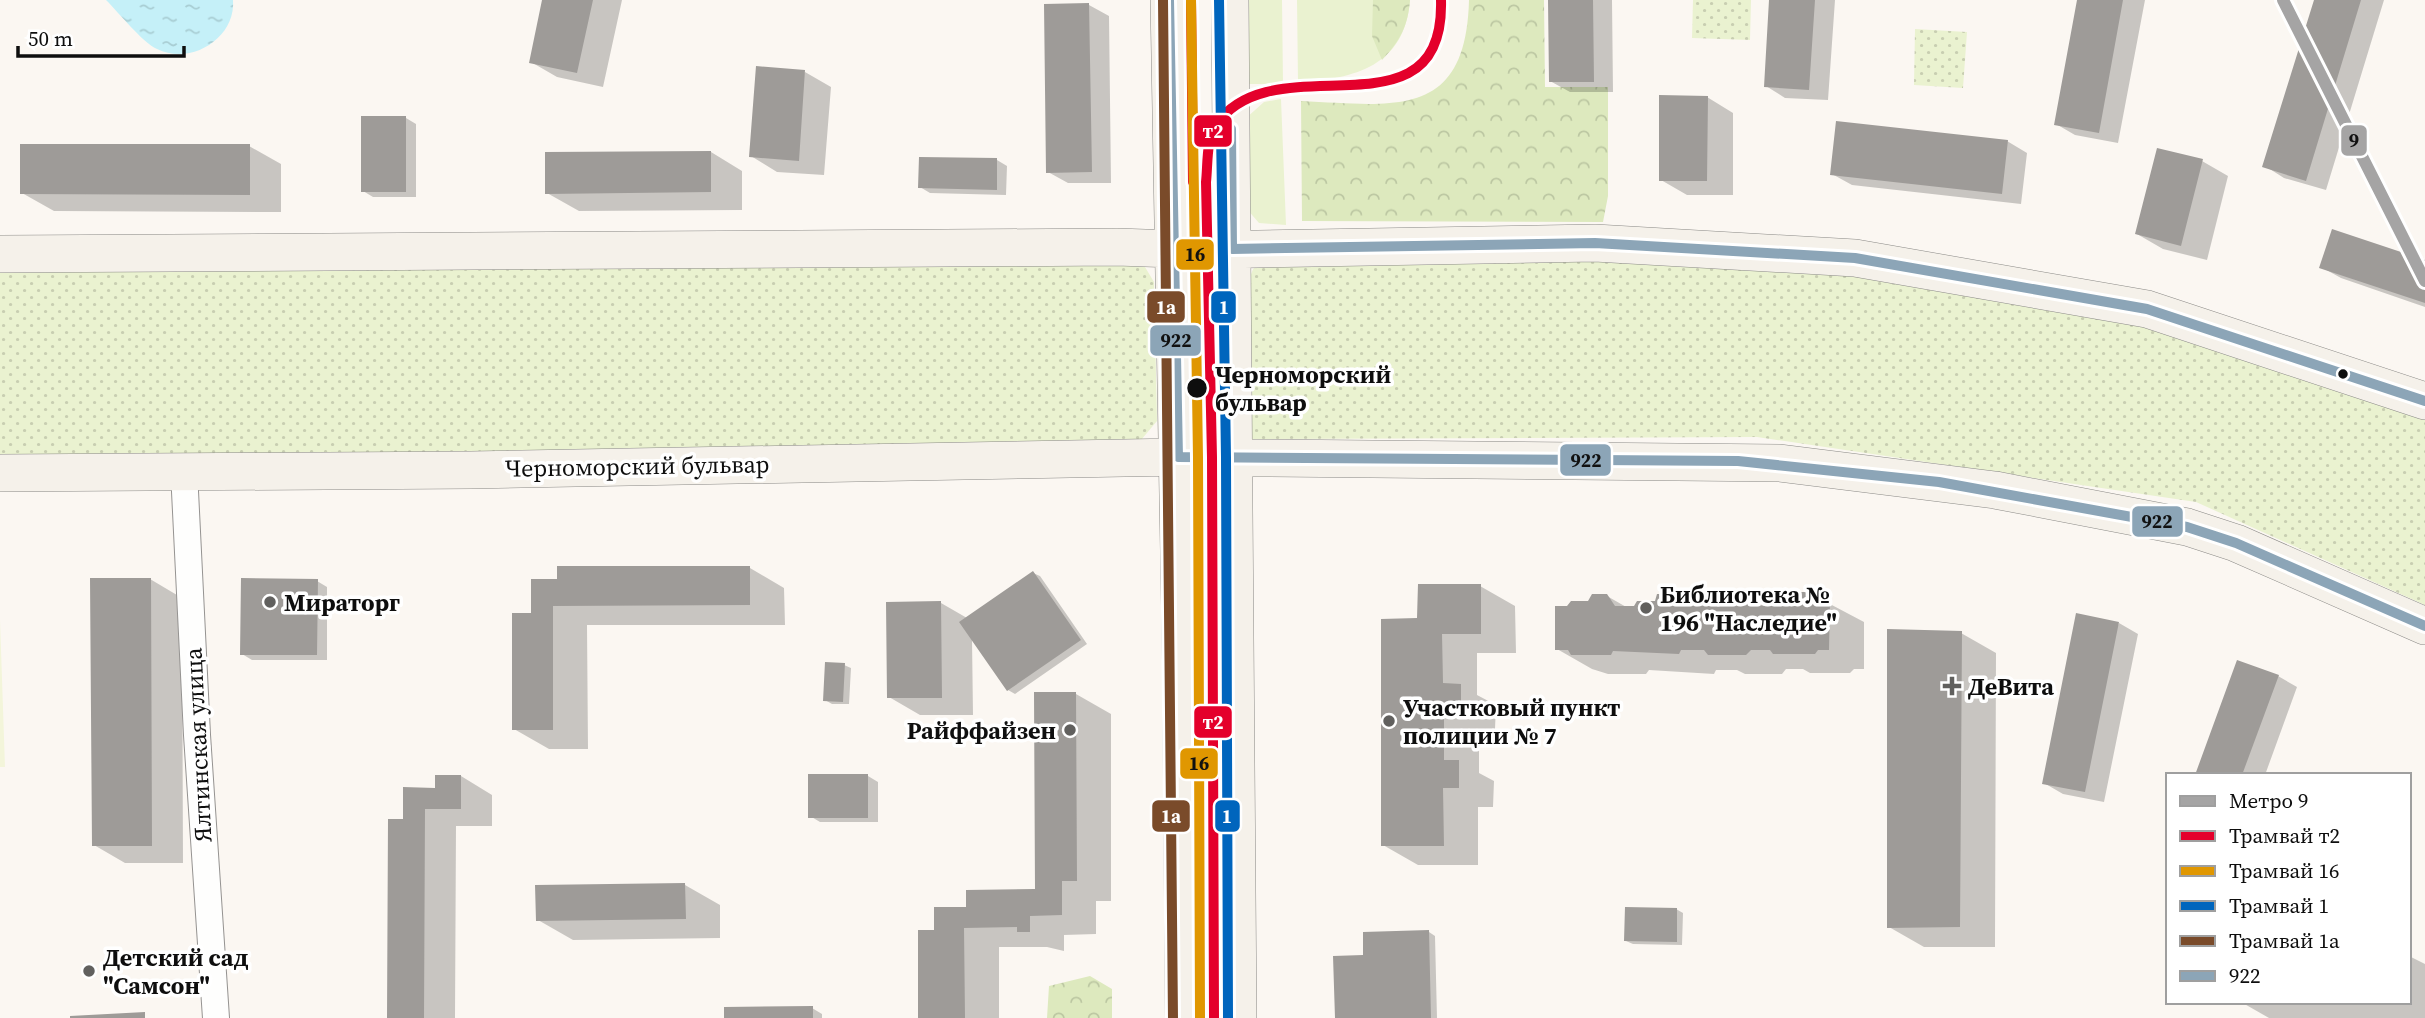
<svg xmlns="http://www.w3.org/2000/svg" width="2425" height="1018" viewBox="0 0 2425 1018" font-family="'Source Serif 4',serif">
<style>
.grass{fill:#eaf2d0}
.forest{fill:url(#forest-crowns)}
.park{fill:url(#park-dots)}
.pitch{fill:#f3f5da}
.water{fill:url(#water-ripples)}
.shadow{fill:#0003}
.building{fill:#9e9b98}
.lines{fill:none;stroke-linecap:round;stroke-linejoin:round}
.street-casing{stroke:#959391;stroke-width:28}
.secondary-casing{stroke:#8b8a87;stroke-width:38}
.street{stroke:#fefefd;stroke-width:26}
.secondary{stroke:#f5f1ea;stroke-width:37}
.bus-1-casing{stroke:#fff;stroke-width:16}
.bus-1{stroke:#8ca5b7;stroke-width:10}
.tram-1-casing{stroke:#fff;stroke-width:16}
.tram-2-casing{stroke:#fff;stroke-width:16}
.tram-3-casing{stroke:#fff;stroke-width:16}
.tram-4-casing{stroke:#fff;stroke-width:16}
.tram-1{stroke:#e4002b;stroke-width:10}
.tram-2{stroke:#e09701;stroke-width:10}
.tram-3{stroke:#0065bd;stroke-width:10}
.tram-4{stroke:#7a4b2a;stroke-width:10}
.metro-1-casing{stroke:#fff;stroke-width:18}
.metro-1{stroke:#a5a4a4;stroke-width:12}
.bus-dot{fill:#0e0e0e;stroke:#fff;stroke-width:2.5}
.poi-dot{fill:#61605e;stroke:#fff;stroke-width:2.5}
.labels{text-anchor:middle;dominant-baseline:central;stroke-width:7;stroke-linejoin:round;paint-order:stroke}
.stop-label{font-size:24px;font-weight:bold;fill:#0e0e0e;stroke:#fff;text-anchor:start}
.street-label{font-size:24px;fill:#0e0e0e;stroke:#fff}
.poi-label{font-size:24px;font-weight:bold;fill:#0e0e0e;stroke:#fff;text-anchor:start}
.line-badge{stroke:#fff;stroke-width:2.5}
.badge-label{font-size:19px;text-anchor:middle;font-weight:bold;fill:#fff}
.pale-badge-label{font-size:19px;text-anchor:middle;font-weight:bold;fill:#111}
</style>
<defs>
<pattern id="forest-crowns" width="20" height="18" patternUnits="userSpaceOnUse" patternTransform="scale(1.75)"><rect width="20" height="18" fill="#dde9be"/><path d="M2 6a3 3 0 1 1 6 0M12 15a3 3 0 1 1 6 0" fill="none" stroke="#bcc7a2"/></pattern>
<pattern id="park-dots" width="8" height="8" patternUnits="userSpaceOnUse" patternTransform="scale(1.75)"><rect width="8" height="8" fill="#eaf2d0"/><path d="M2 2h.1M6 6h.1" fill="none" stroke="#c8ceb1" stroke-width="1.8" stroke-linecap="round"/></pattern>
<pattern id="water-ripples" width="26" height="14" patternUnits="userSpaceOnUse" patternTransform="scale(1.75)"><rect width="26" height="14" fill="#c5f0f8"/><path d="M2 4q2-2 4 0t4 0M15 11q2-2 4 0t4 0" fill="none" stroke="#a8cdd3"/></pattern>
</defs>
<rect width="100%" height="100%" fill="#fbf7f2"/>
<path class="grass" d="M1248,0H1282L1283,84H1249Z
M1297,0H1410C1405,66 1355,79 1298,82Z
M1281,99L1286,225L1259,223L1246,208L1245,119L1264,102Z"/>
<path class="forest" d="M1373,0H1410C1408,26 1400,41 1382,60L1372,36Z
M1469,0H1544L1545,87H1608V196L1603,222L1302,221L1301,101C1393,105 1466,121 1469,0Z
M1090,976L1112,989V1018H1047L1049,986Z"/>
<path class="park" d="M1693,0H1751L1750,40L1692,38Z
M1915,29L1967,32L1963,88L1914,85Z
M1128,253L1145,267L1154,282L1157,421L1136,446L0,457V264Z
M1596,255L1855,271L2148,322L2425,414V605L2196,502L1757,437L1245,439V291L1253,269L1268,260Z"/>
<path class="pitch" d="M0,620L5,767H0Z"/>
<path class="water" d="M106,0H233C236,38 191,66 157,49C142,42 119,13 106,0Z"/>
<path class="shadow" d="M544,0H622L603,87L557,77L531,62Z
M1549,0H1612L1613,92H1570L1550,81Z
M1771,0H1835L1828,100L1785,98L1766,86Z
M2079,0H2145L2118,143L2075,135L2056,124Z
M2316,0H2384L2326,190L2284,178L2265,166Z
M1089,5L1109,16L1111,183H1068L1048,172L1045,6Z
M805,72L831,87L824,175L777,172L751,156Z
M1707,97L1733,113V195H1687L1661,180Z
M406,118L416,124V197H373L363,191Z
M2007,141L2027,153L2021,204L1852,185L1832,174Z
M249,146L281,164V212L54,211L22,193Z
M711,152L742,171V210L579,211L547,193Z
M997,160L1007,166L1006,195L930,193L920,187Z
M2202,161L2228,176L2207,260L2163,249L2137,234Z
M2425,262V307L2341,278L2321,267Z
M750,568L784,588L785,625H587L588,749H549L514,729L533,614V581Z
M1033,573L1040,576L1087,644L1015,694L1008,690L972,638L973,715H920L889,697L941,603L967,618Z
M150,579L182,598L183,863H125L94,845Z
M317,581L327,587V660H252L242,654Z
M1480,586L1515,606L1516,653H1477V695L1496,705L1495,729H1479V773L1494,781L1493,807H1478V865H1418L1383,845L1419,620Z
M1811,594L1864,622V669H1854L1850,673H1810L1803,669H1786L1782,674H1745L1737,670H1716L1714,674L1649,670L1646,674H1608L1592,669L1557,649L1568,608L1607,596L1628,608L1675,596L1695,607L1744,595L1766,607Z
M2119,623L2138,634L2104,802L2063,794L2044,783Z
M1961,633L1996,653L1995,947H1924L1889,927Z
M844,665L851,668L849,704H832L825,700Z
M2278,676L2297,687L2265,775H2197Z
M1076,694L1111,714V901H1096V934L1064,935V951L1047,947H999V1018H920L936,932L967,909L1037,891Z
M461,776L492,795V826H456L455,1018H389L404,821L437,789Z
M810,776H868L878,782V822H820L810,816Z
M685,885L720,905V938L573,940L538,920Z
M1676,909L1683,913L1682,945L1633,944L1626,941Z
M1429,932L1435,936L1437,1018H1336Z
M2409,956L2425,964V1018H2269L2241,1002H2409Z
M812,1008L822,1014V1018H725Z"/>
<path class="building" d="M542,0H593L577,73L529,63Z
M1548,0H1593L1594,82H1549Z
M1769,0H1815L1809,90L1764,87Z
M2077,0H2123L2099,133L2054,125Z
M2314,0H2361L2306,181L2262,167Z
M1089,3L1092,172L1046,173L1044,4Z
M756,66L805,70L799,161L749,157Z
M1659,95L1708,96L1707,181H1659Z
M361,116H406V192H361Z
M1836,121L2008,140L2002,194L1830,175Z
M20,144H250V195L20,194Z
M2157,148L2203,159L2181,246L2135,234Z
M711,151V192L545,194V152Z
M919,157L997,158V190L918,188Z
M2332,229L2425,260V303L2319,268Z
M557,566H750V605L553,606V730H512V613H531V579H557Z
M1033,571L1081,640L1007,691L959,622Z
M90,578H151L152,846H92Z
M241,578L318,579L317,655H240Z
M1418,584H1481V634H1442L1443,683L1461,684V710H1444V760H1459V788H1443L1444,846H1381V619L1417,618Z
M1797,592H1812L1817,600H1830L1829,650H1818L1815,654H1773L1770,650H1751L1746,655H1708L1704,650H1681L1679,654L1613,651L1611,655H1571L1568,650H1555V606H1567L1571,601H1588L1592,594H1607L1615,606H1634L1637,601H1655L1657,594H1676L1682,605H1702L1706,600H1723L1727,593H1745L1749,605L1770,606L1773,600H1792Z
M941,601L942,698H887L886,602Z
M2076,613L2119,622L2085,792L2042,784Z
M1887,629L1962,631L1960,927L1887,928Z
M2237,660L2279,675L2242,775H2195Z
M825,662L845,663L843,702L823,701Z
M1034,692H1076L1077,881H1062V915L1030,916V932H1017V927L964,928L965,1018H918V930H934V907H966V890L1035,889Z
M808,774H868V818H808Z
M435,775H461V809H425L424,1018H387L388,819H403V787L435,788Z
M685,883L686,919L536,921L535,885Z
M1625,907L1677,908V942L1624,941Z
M1429,930L1431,1018H1335L1333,956L1363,955V932Z
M813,1006V1018H724V1007Z
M145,1012V1018H70V1016Z"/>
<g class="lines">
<g class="street-casing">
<path id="street" d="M184,471L197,735L216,1018"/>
</g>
<g class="secondary-casing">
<path id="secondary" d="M1169,0L1181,660L1184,1018
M1230,0L1238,1018
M0,254L1117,247L1202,250L1595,243L1855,258L2147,309L2425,401
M0,473L471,470L1178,457L1780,463L1995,490L2187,527L2236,543L2425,626"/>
</g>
<use href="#street" class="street"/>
<use href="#secondary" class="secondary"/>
<g class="bus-1-casing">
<path id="bus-1" d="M1169,0L1178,457L1738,461L1939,482L2187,527L2236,543L2425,626
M1231,129L1232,249L1595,243L1855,258L2147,309L2425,401"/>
</g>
<use href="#bus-1" class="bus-1"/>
<g class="tram-1-casing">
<path id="tram-1" d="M1191,0L1193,182
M1214,1018L1212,457L1206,182C1208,164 1206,140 1216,125C1273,40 1445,145 1441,0"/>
</g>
<g class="tram-2-casing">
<path id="tram-2" d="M1191,0L1198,457L1200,1018"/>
</g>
<g class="tram-3-casing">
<path id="tram-3" d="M1219,0L1226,457L1228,1018"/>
</g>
<g class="tram-4-casing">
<path id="tram-4" d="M1163,0L1173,1018"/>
</g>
<use href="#tram-1" class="tram-1"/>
<use href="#tram-2" class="tram-2"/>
<use href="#tram-3" class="tram-3"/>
<use href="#tram-4" class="tram-4"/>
<g class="metro-1-casing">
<path id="metro-1" d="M2283,0L2425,281"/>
</g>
<use href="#metro-1" class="metro-1"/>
</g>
<g class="bus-dot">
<circle cx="2343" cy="374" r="6"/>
<circle cx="1197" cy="388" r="11"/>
</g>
<g class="poi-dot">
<circle cx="270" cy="602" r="7"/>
<circle cx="1646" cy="608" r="7"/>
<path d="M1948.5 675.5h7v7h7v7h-7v7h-7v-7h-7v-7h7z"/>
<circle cx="1389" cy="721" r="7"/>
<circle cx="1070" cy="730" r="7"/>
<circle cx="89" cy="971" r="7"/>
</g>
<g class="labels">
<g class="stop-label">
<text x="1215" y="374">Черноморский<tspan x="1215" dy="28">бульвар</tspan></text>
</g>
<g class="street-label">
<text transform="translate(637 466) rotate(-1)">Черноморский бульвар</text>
<text transform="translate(198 745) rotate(-93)">Ялтинская улица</text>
</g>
<g class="poi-label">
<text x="1660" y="594">Библиотека №<tspan x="1660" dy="28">196 "Наследие"</tspan></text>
<text x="284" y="602">Мираторг</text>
<text x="1968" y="686">ДеВита</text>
<text x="1403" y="707">Участковый пункт<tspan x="1403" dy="28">полиции № 7</tspan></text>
<text x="1056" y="730" text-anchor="end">Райффайзен</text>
<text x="103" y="957">Детский сад<tspan x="103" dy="28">"Самсон"</tspan></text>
</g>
</g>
<g class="line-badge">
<rect x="1193" y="114" width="40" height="34" rx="7" fill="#e4002b"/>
<rect x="2340" y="124" width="28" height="33" rx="7" fill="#a5a4a4"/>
<rect x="1175" y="238" width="40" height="33" rx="7" fill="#e09701"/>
<rect x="1210" y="290" width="27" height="34" rx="7" fill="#0065bd"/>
<rect x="1146" y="290" width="40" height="34" rx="7" fill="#7a4b2a"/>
<rect x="1149" y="324" width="53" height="33" rx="7" fill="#8ca5b7"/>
<rect x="1559" y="443" width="53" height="34" rx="7" fill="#8ca5b7"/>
<rect x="2131" y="505" width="53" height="33" rx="7" fill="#8ca5b7"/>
<rect x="1193" y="705" width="40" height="34" rx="7" fill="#e4002b"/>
<rect x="1179" y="747" width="40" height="33" rx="7" fill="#e09701"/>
<rect x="1214" y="799" width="27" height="34" rx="7" fill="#0065bd"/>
<rect x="1151" y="799" width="40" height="34" rx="7" fill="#7a4b2a"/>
</g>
<g class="badge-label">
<text x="1213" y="138">т2</text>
<text x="1224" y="314">1</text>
<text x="1166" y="314">1а</text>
<text x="1213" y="729">т2</text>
<text x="1227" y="823">1</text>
<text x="1171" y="823">1а</text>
</g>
<g class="pale-badge-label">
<text x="2354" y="147">9</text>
<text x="1195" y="261">16</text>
<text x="1176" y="347">922</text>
<text x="1586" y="467">922</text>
<text x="2157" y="528">922</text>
<text x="1199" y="770">16</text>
</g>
<rect x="2166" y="773" width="245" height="231" fill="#ffffff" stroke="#9f9f9f" stroke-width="2"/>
<rect x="2180" y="796" width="35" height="10" fill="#a5a4a4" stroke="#9f9f9f" stroke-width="2"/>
<text x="2229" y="808" font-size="21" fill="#0e0e0e">Метро 9</text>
<rect x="2180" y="831" width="35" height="10" fill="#e4002b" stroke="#9f9f9f" stroke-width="2"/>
<text x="2229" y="843" font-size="21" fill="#0e0e0e">Трамвай т2</text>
<rect x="2180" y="866" width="35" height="10" fill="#e09701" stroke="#9f9f9f" stroke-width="2"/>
<text x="2229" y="878" font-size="21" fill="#0e0e0e">Трамвай 16</text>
<rect x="2180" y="901" width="35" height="10" fill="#0065bd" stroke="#9f9f9f" stroke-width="2"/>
<text x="2229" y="913" font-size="21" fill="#0e0e0e">Трамвай 1</text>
<rect x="2180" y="936" width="35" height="10" fill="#7a4b2a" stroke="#9f9f9f" stroke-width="2"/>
<text x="2229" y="948" font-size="21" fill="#0e0e0e">Трамвай 1а</text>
<rect x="2180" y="971" width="35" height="10" fill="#8ca5b7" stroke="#9f9f9f" stroke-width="2"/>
<text x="2229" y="983" font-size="21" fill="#0e0e0e">922</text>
<path d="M18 46v10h166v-10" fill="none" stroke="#0e0e0e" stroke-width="3.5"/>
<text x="28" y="46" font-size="21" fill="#0e0e0e" stroke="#ffffff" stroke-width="5" paint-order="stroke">50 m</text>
</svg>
